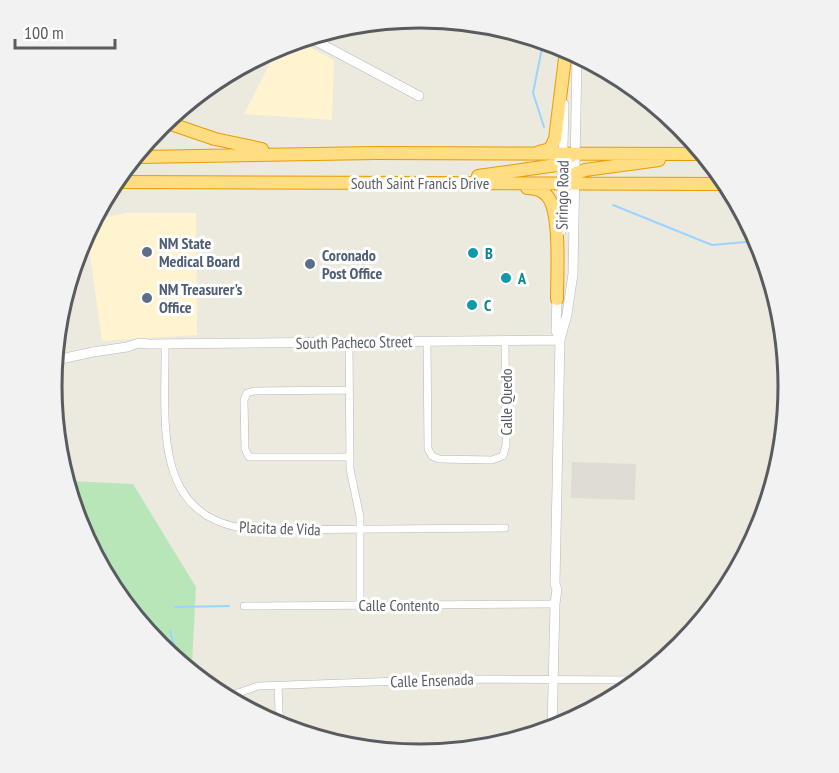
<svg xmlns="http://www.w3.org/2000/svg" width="839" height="773" viewBox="0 0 839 773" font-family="'PT Sans Narrow',sans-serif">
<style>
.commercial{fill:#fff3d0}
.industrial{fill:#dfdcd6}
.green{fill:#b9e6b9}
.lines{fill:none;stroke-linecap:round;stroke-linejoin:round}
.stream{stroke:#9bd5ff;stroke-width:2}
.street-casing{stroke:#b5b7bd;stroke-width:8}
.secondary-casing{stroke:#b5b9bf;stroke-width:10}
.highway-casing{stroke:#ea9c00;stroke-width:14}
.street{stroke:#fff;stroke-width:7}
.secondary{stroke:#fff;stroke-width:9}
.highway{stroke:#ffdd82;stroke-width:12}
.service-dot{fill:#5c6f8a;stroke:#fff;stroke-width:2}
.culture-dot{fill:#0f9aa8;stroke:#fff;stroke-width:2}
.labels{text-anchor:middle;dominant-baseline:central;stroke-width:6;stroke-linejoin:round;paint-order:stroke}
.street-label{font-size:16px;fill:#585c61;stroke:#fff}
.service-label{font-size:16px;font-weight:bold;fill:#4e5e75;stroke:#fff;text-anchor:start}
.culture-label{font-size:16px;font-weight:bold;fill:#0d838f;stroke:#fff;text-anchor:start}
.rim{fill:none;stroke:#585c61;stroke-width:3}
</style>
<rect width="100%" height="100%" fill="#ece9de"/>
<path class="commercial" d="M300,42L334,60L332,120L244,114L279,46Z
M125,213H196L197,335L102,341L87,233L97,219Z"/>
<path class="industrial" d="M572,462L636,464L635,500L571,498Z"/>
<path class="green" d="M70,481L133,484L196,587L192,663H182L159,647L79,527Z"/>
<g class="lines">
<path class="stream" d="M543,43L533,93L544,127
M613,205L712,245L757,241
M175,607L229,606
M170,631L178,660"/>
<g class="street-casing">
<path id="street" d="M349,342L350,469L360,517V605
M427,342L428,449L432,456L439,459L492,460L503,456L506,445L505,341
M165,344C166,424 149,526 262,530L505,528
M349,390L254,391L247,393L244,400L245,449L249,457H350
M244,606L555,604
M278,685L279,712L282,728
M235,694L258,686L457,679L631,680"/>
</g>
<g class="secondary-casing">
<path id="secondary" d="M312,39L419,96
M561,231L564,104
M557,295L556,331L560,340
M56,360L93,352L127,347L139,343L149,344L560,340
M552,729L555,604L557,589L555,584L560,340L567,314L573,274L577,57"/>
</g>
<g class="highway-casing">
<path id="highway" d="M165,122L215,139L262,149
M539,152L550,149L555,139L566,50
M139,157L376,153L699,154
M478,176L557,165L574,154
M121,182L719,184
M562,183L574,174L585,170L659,160
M527,188C535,188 543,190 548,197C561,213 557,276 557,299"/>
</g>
<use href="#street" class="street"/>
<use href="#secondary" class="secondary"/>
<use href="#highway" class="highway"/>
</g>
<g class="service-dot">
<circle cx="147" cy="252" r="6"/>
<circle cx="310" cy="264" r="6"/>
<circle cx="147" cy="298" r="6"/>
</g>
<g class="culture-dot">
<circle cx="473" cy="253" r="6"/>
<circle cx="506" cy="278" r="6"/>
<circle cx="472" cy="305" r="6"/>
</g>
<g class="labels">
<g class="street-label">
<text x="420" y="183">South Saint Francis Drive</text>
<text transform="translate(562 195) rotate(-89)">Siringo Road</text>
<text transform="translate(354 342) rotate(-1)">South Pacheco Street</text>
<text transform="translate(506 402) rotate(-90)">Calle Quedo</text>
<text transform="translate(280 528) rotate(2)">Placita de Vida</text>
<text x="399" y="605">Calle Contento</text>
<text transform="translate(432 680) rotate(-2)">Calle Ensenada</text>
</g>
<g class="service-label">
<text x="159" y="243">NM State<tspan x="159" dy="18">Medical Board</tspan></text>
<text x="322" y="255">Coronado<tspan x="322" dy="18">Post Office</tspan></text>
<text x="159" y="289">NM Treasurer's<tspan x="159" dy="18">Office</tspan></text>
</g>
<g class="culture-label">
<text x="485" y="253">B</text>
<text x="518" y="278">A</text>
<text x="484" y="305">C</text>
</g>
</g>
<path d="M0 0H839V773H0ZM62 386a358 358 0 1 1 716 0a358 358 0 1 1-716 0Z" fill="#f2f2f2" fill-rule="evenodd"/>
<path class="rim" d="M62 386a358 358 0 1 1 716 0a358 358 0 1 1-716 0Z"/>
<path d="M15 39v9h100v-9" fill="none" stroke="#585c61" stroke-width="3"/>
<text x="24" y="39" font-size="18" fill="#585c61" stroke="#ffffff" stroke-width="4.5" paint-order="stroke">100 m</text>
</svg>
